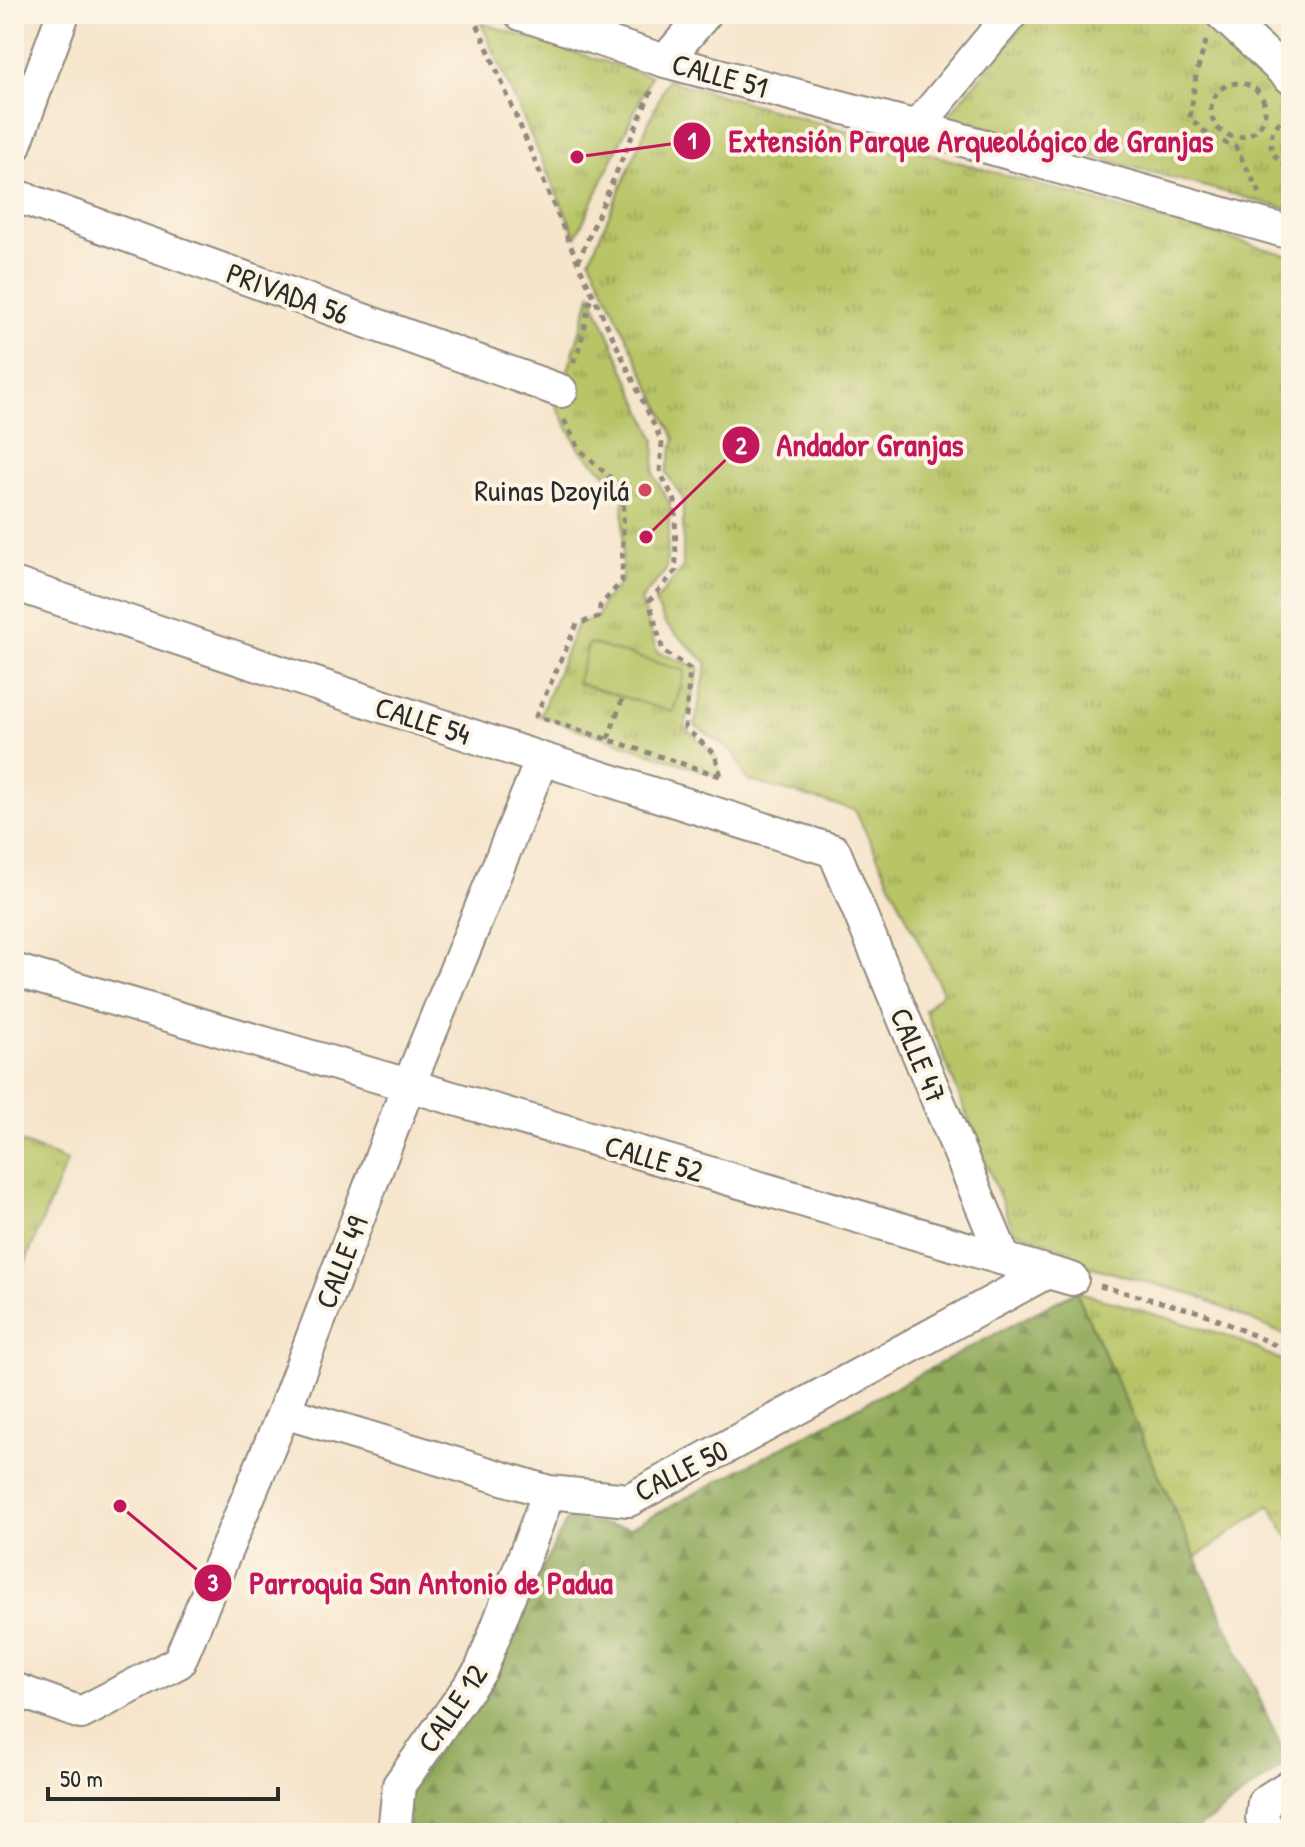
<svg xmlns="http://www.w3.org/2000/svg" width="1305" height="1847" viewBox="0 0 1305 1847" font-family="'Patrick Hand',sans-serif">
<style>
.grass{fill:url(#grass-tufts);stroke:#727848;stroke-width:2}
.forest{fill:url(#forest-firs);stroke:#5e6a43;stroke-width:2}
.garden{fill:#b8c466;stroke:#727848;stroke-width:2}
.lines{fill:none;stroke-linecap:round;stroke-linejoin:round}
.minor-casing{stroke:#90887b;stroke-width:36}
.path{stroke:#90887b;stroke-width:5;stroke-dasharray:6 6;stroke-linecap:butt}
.minor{stroke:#fff;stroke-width:32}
.poi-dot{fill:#d1495b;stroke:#fcf5e5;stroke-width:3}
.labels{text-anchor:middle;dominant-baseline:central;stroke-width:8;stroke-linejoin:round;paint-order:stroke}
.street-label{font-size:30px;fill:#2b2b2b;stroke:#fcf5e5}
.poi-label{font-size:30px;fill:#2b2b2b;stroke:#fcf5e5;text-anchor:end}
.leader{fill:none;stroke:#c2185b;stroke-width:3}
.callout-dot{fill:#c2185b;stroke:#fcf5e5;stroke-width:3}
.mark-label{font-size:24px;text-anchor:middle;font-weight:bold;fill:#fff}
.callout-label{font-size:32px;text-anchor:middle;font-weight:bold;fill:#c2185b;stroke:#fcf5e5;stroke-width:8;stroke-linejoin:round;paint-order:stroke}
</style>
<defs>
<pattern id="grass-tufts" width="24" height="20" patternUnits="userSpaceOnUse" patternTransform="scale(2)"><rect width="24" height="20" fill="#b8c466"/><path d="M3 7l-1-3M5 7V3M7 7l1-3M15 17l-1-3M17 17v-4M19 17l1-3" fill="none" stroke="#969f54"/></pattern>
<pattern id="forest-firs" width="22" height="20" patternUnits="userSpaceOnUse" patternTransform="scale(2)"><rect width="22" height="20" fill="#92aa5b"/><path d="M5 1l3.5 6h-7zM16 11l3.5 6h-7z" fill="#778b4b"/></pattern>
</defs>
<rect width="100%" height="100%" fill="#fcf5e5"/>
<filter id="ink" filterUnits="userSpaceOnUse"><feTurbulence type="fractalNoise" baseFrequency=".0125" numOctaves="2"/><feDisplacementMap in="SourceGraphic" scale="16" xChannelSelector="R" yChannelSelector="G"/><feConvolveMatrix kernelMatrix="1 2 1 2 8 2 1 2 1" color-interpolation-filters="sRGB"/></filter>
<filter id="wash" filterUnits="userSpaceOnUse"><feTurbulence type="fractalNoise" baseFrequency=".006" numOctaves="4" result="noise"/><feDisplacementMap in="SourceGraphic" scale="32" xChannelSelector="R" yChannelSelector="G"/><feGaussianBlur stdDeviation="1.8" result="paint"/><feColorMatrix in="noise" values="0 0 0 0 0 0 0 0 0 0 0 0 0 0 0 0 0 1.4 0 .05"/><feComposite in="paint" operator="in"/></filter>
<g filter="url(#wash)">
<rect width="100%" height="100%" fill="#f6e4cb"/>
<path class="grass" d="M1033,14H1205L1291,95V210L947,117Z
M481,23L651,76L576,237Z
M667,80L1291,256V1338L1198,1296L1069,1261L1062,1248L1013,1230L925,1010L943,992L855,810L747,780L734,753L695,725L707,663L666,625L655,602L683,568V499L666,472L675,439L590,259Z
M591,294L655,439L654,475L670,504L666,570L641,600L657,652L699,668L685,728L715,754L721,777L540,716L577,624L598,617C601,599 611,594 622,581L624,490L580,450L557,407Z
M14,1140L67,1161L14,1290Z
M1076,1291L1231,1337L1291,1365V1542L1270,1505L1196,1558Z"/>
<path class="forest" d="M1076,1291L1288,1762L1197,1829L1198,1833H408V1795L488,1675L567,1520L630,1528Z"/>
<path class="garden" d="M589,643L685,671L673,712L577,683Z"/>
</g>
<g filter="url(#ink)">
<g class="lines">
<g class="minor-casing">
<path id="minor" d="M521,14L665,61L917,127L1291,233
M1222,14L1291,78
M665,61L705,14
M917,127L1011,14
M14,147L63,14
M14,195L561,391
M14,584L542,759L834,851L1004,1259
M14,970L1072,1279
M284,1412L549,1492L629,1500L1047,1272
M14,1689L81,1713L179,1662L284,1412L408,1087L542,759
M394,1833L399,1785L481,1670L549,1492
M1270,1833L1262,1818L1264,1802L1291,1785"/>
</g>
<path class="path" d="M473,14L578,263L662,442L660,472L675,501L676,571L649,601L663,651L690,669L685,728L715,754L721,777
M1206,41L1196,75L1190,118L1212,138L1235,146L1260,193
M1211 110a27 27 0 1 1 54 0a27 27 0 1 1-54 0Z
M1291,116C1264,125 1264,158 1291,167
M578,262L653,87
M573,363L580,346L591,296
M564,420L580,450L624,490L622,581L600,606L599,617L577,624L536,716L720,776
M608,739L623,697
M1100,1286L1203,1313L1291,1352"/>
<use href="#minor" class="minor"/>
</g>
</g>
<circle class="poi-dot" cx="645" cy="490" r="8"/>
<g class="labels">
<g class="street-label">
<text transform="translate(720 75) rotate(15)">CALLE 51</text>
<text transform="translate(288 293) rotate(20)">PRIVADA 56</text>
<text transform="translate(423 720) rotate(18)">CALLE 54</text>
<text transform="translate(919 1055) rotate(67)">CALLE 47</text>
<text transform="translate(654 1158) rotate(16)">CALLE 52</text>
<text transform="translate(341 1262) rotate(-69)">CALLE 49</text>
<text transform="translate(681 1470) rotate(-27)">CALLE 50</text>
<text transform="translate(452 1708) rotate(-56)">CALLE 12</text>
</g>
<g class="poi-label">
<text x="629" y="490">Ruinas Dzoyilá</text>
</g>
</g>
<path class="leader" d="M577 157L692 141M646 537L741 445M120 1506L213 1583"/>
<g class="callout-dot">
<circle cx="577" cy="157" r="8"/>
<circle cx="646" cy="537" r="8"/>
<circle cx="120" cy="1506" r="8"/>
<circle cx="692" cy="141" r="20"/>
<circle cx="741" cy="445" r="20"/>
<circle cx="213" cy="1583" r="20"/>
</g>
<g class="mark-label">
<text x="692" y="149">1</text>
<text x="741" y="454">2</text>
<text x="213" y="1591">3</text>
</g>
<g class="callout-label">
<text x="971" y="152">Extensión Parque Arqueológico de Granjas</text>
<text x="870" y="456">Andador Granjas</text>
<text x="431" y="1594">Parroquia San Antonio de Padua</text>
</g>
<rect width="1305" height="1847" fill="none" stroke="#fcf5e5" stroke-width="48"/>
<path d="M48 1787v12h230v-12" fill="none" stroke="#2b2b2b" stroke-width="4"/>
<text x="60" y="1787" font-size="24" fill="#2b2b2b" stroke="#fcf5e5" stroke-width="6" paint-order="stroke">50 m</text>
</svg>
